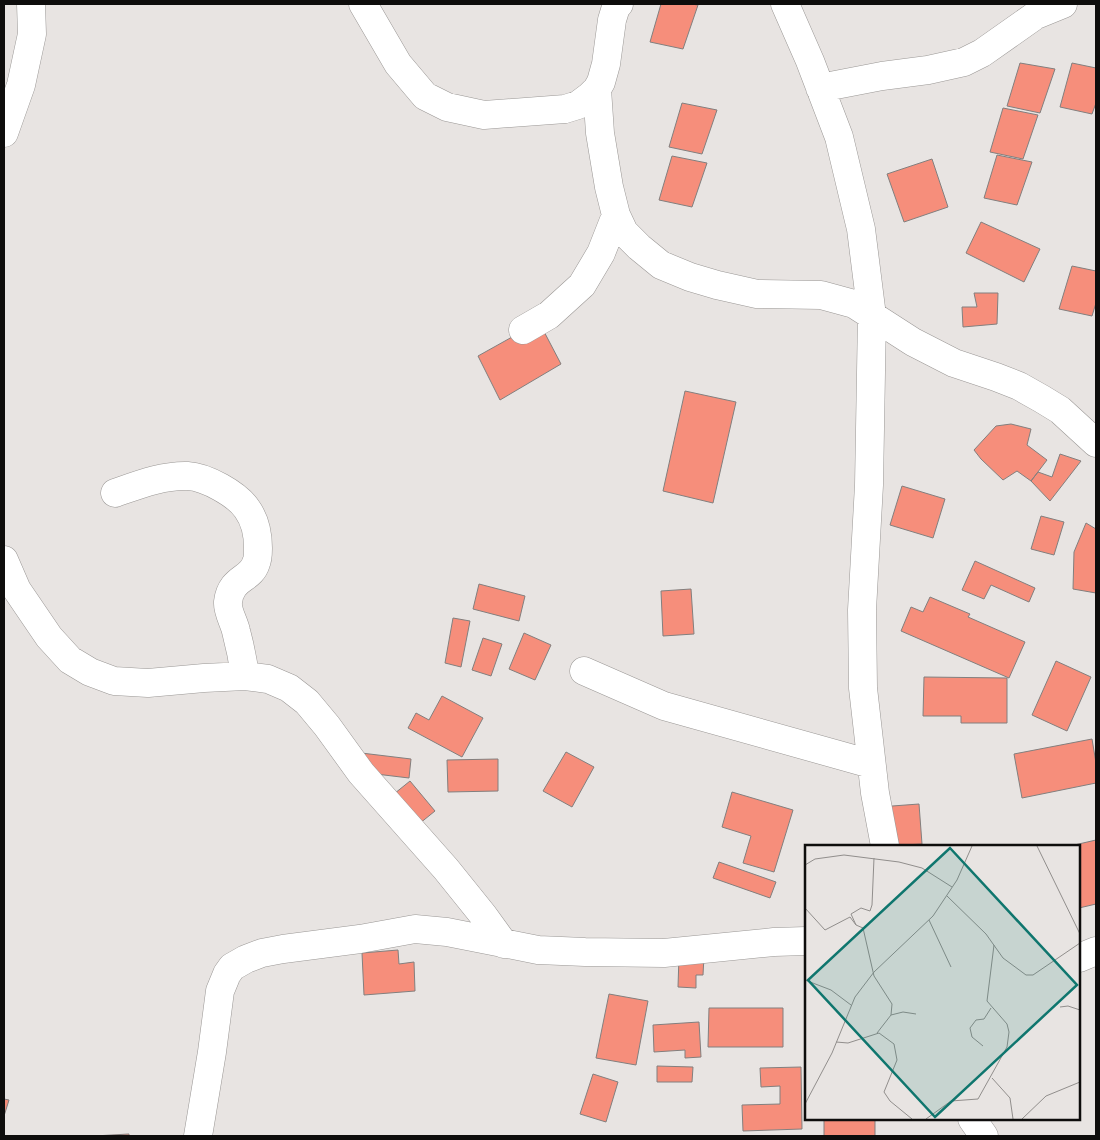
<svg xmlns="http://www.w3.org/2000/svg" width="1100" height="1140" viewBox="0 0 1100 1140" font-family="'IBM Plex Serif',serif">
<style>
.building{fill:#f68e7b;stroke:#827f7e}
.lines{fill:none;stroke-linecap:round;stroke-linejoin:round}
.minor-casing{stroke:#9a9795;stroke-width:29}
.minor{stroke:#fff;stroke-width:28}
.inset-road{fill:none;stroke:#918e8c;stroke-width:1}
.view{fill:#0f766e;fill-opacity:0.15;stroke:#0f766e;stroke-width:2.5}
.inset-edge{fill:none;stroke:#0e0d0c;stroke-width:2.5}
</style>
<rect width="100%" height="100%" fill="#e8e4e2"/>
<path class="building" d="M661,4H691L698,5L683,49L650,42Z
M1020,63L1055,69L1040,113L1007,106Z
M1072,63L1096,68V103L1092,114L1060,107Z
M682,103L717,110L702,154L669,147Z
M1003,108L1038,115L1023,159L990,152Z
M997,155L1032,162L1017,205L984,198Z
M672,156L707,163L692,207L659,200Z
M932,159L948,207L904,222L887,174Z
M981,222L1040,249L1024,282L966,253Z
M1072,266L1096,271V303L1092,316L1059,309Z
M974,293H998L997,324L963,327L962,307H977Z
M539,322L561,364L500,400L478,356Z
M685,391L736,402L713,503L663,491Z
M1011,424L1031,429L1027,445L1047,460L1031,481L1017,471L1003,480L981,459L974,450L996,426Z
M1060,454L1081,461L1050,501L1031,481L1038,472L1052,477Z
M902,486L945,499L933,538L890,525Z
M1041,516L1064,522L1054,555L1031,549Z
M1086,523L1096,529V593L1073,589L1074,552Z
M975,561L1035,588L1029,602L991,585L984,599L962,590Z
M479,584L525,596L519,621L473,609Z
M691,589L694,634L663,636L661,591Z
M930,597L970,614L968,617L1025,642L1009,678L901,631L911,607L923,612Z
M453,618L470,621L461,667L445,663Z
M524,633L551,645L535,680L509,669Z
M483,638L502,644L491,676L472,670Z
M1056,661L1091,677L1067,731L1032,715Z
M924,677L1007,678V723H961V716H923Z
M442,696L483,718L462,757L408,728L416,713L429,720Z
M1092,739L1096,763V783L1022,798L1014,754Z
M353,752L411,759L409,778L351,771Z
M566,752L594,767L572,807L543,791Z
M498,759V791L448,792L447,760Z
M410,781L435,811L409,832L384,802Z
M732,792L793,810L774,872L743,863L751,836L722,827Z
M919,804L922,844L887,846L879,807Z
M1096,840V904L1079,908V846H1070Z
M719,862L776,882L770,898L713,878Z
M398,950L399,964L414,962L415,991L364,995L362,953Z
M679,956H704L703,975H696V988L678,987Z
M609,994L648,1001L636,1065L596,1058Z
M709,1008H783V1047H708Z
M699,1022L701,1057L685,1058V1050L654,1052L653,1025Z
M657,1066L693,1067L692,1082H657Z
M801,1067L802,1129L743,1131L742,1105L780,1104V1086L761,1087L760,1068Z
M593,1074L618,1082L606,1122L580,1114Z
M4,1099L9,1100L4,1116Z
M824,1119H875V1136H824Z
M129,1134V1136H94Z"/>
<g class="lines">
<g class="minor-casing">
<path id="minor" d="M363,4L398,64L425,96L447,107L484,115L565,109L578,105L590,96L597,89L601,82L606,64L612,20L616,7L619,4
M785,4L810,61L839,137L861,229L872,316L869,485L862,610L863,688L875,793L885,846
M820,88L882,76L928,70L964,62L982,53L1036,15L1063,4
M597,89L600,133L609,187L616,215L624,232L639,247L661,265L690,277L717,285L757,294L821,295L854,304L913,342L954,363L996,377L1019,386L1042,399L1060,410L1096,443
M4,133L21,85L32,34L31,4
M523,330L549,315L582,285L601,253L616,215
M115,493C138,485 163,475 188,476C206,477 237,494 247,509C255,520 258,535 258,548C258,553 258,559 256,563C251,580 231,577 228,602C227,611 234,622 236,631C240,646 243,661 245,676
M4,560L17,590L49,637L70,660L90,672L114,681L148,683L204,678L245,676L268,679L289,688L307,702L327,726L361,773L446,869L483,915L504,944
M584,671L664,706L871,764
M1079,958L1096,951
M972,1119L984,1136
M198,1136L212,1052L220,991L227,974L232,967L246,959L262,953L283,949L360,939L415,929L447,932L538,950L585,952L664,953L774,942L806,941"/>
</g>
<use href="#minor" class="minor"/>
</g>
<g transform="translate(805 845)">
<rect width="275" height="275" fill="#e8e4e2"/>
<path class="inset-road" d="M232,1L275,89M0,20L10,14L39,10L94,17L117,23L147,42M142,51L181,89L198,113L221,130H228L275,98M0,63L20,85L45,72L51,80L46,69L56,63L65,66L67,60L69,13M124,75L146,122M51,80L58,83L69,131L87,159L86,170L72,188M0,135L26,145L46,160M255,162L263,161L275,165M86,170L98,167L111,169M31,197L43,198L74,188L89,199L92,215L79,247L85,256L107,274M178,201L167,192L165,183L171,175L179,174L186,163M187,233L205,253L208,274M0,259L27,208L50,152L69,127L128,71L152,35L167,1M121,274L146,256L173,254L202,202L204,187L202,179L182,156L189,100M217,274L241,251L275,237"/>
<path class="view" d="M145,3L272,140L130,272L3,135Z"/>
<rect width="275" height="275" class="inset-edge"/>
</g>
<rect width="1100" height="1140" fill="none" stroke="#0e0d0c" stroke-width="10"/>
</svg>
